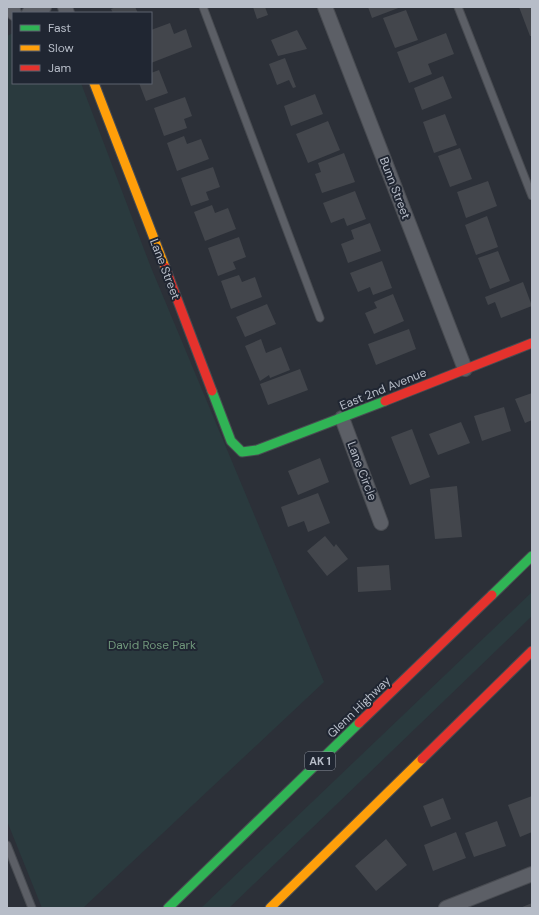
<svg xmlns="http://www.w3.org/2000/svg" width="539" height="915" viewBox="0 0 539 915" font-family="'DM Sans',sans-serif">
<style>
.green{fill:#2a3a3e}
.building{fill:#43464c}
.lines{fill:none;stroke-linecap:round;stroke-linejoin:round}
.lane-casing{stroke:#484b51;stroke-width:9}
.street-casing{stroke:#484b51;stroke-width:16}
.fast-casing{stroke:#484b51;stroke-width:11}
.slow-casing{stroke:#484b51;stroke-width:11}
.jam-casing{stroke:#484b51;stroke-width:11}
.lane{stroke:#5c5f66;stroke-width:7}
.street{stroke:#5c5f66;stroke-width:14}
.fast{stroke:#30b455;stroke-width:9}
.slow{stroke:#ff9f0a;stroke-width:9}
.jam{stroke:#e5322d;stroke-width:9}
.labels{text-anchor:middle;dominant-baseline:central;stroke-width:4;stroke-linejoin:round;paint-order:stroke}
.shield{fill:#202632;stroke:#8a909b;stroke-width:1}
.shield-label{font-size:11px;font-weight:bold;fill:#b7bdc8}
.street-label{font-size:12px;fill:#b7bdc8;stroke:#202632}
.park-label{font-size:12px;fill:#70977b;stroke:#202632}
</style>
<rect width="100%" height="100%" fill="#2c3038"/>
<path class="green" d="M13,33V83H81L150,265L324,682L83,908H42L7,821V36Z
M532,592V616L229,908H201Z"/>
<path class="building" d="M116,7H135L138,13H113L111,9Z
M253,7H265L268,15L257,19Z
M368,7H401L372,18Z
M519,7H532V36H530Z
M406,10L418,40L395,48L383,18Z
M170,23L174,34L186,29L192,47L151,63V30Z
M297,30L307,49L278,56L271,40Z
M446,33L454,54L428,64L432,74L409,83L397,52Z
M285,58L296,87L293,88L289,80L277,85L269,64Z
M159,70L168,93L146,101L139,83H151V73Z
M443,76L452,98L422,110L414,88Z
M315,94L323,114L291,126L284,106Z
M185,97L192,116L184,119L187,128L164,136L154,108Z
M445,114L457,145L434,153L423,122Z
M328,121L340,150L308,163L296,134Z
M184,136L187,144L201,139L209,159L177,171L167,143Z
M460,148L472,179L450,187L438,156Z
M344,153L355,182L322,193L315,174L321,172L318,163Z
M213,167L220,187L206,192L209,200L191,206L181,178Z
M488,181L497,206L466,218L457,192Z
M355,191L366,219L347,226L344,218L331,223L323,203Z
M212,205L215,213L228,208L236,229L205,241L194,212Z
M487,216L498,247L476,255L465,225Z
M370,223L381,251L348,263L341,244L354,239L351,230Z
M239,237L246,257L233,262L236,269L218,276L208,248Z
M498,251L510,281L490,289L478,258Z
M382,261L392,288L373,295L370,287L358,292L350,273Z
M239,275L242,282L255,277L262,297L231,309L221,281Z
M523,282L532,306L501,318L495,302L488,305L485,297Z
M393,294L404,321L374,334L365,313L377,308L374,302Z
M267,304L276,324L245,337L236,317Z
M409,329L416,349L376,365L368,344Z
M261,339L266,353L281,347L290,370L270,378L269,375L260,381L245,346Z
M300,369L308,390L268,405L260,384Z
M532,393V420L525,423L515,399Z
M504,407L511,431L482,441L474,416Z
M461,422L470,443L438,455L429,434Z
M412,429L430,477L410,485L391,437Z
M320,458L329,482L298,495L288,471Z
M457,486L462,537L435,539L430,489Z
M318,493L330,523L308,532L304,521L288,527L281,507Z
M325,536L334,547L336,544L348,559L327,576L307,551Z
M389,565L391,590L358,592L357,567Z
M532,796V832L520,837L508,805Z
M443,798L451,819L431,827L423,806Z
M497,821L506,846L474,857L465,833Z
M456,832L466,858L433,871L424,845Z
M386,839L407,865L376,891L355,866Z
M532,903V908H520Z"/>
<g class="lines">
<g class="lane-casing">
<path id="lane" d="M203,7L320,318
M458,7L532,196
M7,845L32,908"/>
</g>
<g class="street-casing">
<path id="street" d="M12,7L14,13
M65,7L67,13
M325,7L465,369
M29,13L44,7
M342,418L381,523
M446,908L532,874"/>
</g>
<g class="fast-casing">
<path id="fast" d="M212,391L231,441L242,452L257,450L385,401
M492,595L532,556
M168,908L359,723"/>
</g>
<g class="slow-casing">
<path id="slow" d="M94,83L165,267
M270,908L422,759"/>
</g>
<g class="jam-casing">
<path id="jam" d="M165,267L212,391
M385,401L532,343
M359,723L492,595
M422,759L532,651"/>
</g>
<use href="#lane" class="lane"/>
<use href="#street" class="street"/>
<use href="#fast" class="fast"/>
<use href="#slow" class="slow"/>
<use href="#jam" class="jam"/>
</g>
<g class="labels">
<rect class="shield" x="305" y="752" width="30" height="18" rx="3"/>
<g class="shield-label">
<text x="320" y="761">AK 1</text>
</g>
<g class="street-label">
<text transform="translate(395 188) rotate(69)">Bunn Street</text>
<text transform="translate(165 269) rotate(69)">Lane Street</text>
<text transform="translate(383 389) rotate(-22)">East 2nd Avenue</text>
<text transform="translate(362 471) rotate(69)">Lane Circle</text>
<text transform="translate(359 707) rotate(-44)">Glenn Highway</text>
</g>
<g class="park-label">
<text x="152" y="645">David Rose Park</text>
</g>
</g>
<rect width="539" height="915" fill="none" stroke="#b7bdc8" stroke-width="16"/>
<rect x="12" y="12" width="140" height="72" fill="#202632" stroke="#5c626e"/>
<rect x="20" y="25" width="20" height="6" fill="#30b455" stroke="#5c626e"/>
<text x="48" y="32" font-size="12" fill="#b7bdc8">Fast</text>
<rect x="20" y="45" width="20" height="6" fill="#ff9f0a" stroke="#5c626e"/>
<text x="48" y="52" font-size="12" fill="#b7bdc8">Slow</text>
<rect x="20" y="65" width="20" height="6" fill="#e5322d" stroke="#5c626e"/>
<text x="48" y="72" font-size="12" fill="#b7bdc8">Jam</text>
</svg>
